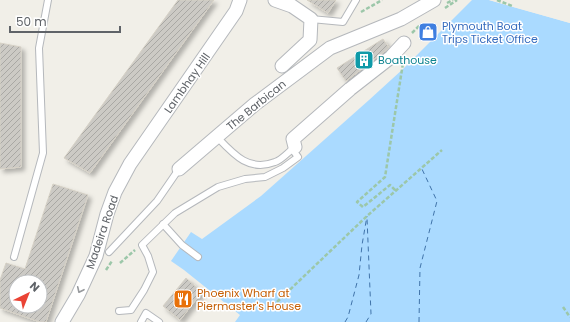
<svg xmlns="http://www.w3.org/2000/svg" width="570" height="322" viewBox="0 0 570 322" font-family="Poppins,sans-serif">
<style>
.water{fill:#aadaff}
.pier{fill:#f1efe8}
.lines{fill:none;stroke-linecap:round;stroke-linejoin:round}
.ferry{stroke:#4174aa;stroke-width:1;stroke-dasharray:5 4;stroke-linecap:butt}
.building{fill:url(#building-hatch);stroke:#d6d1c6;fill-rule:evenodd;filter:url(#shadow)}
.lane-casing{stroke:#b5b8bc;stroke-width:8}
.street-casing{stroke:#b5b8bc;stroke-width:15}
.path{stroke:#9cc7a9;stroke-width:2.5;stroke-dasharray:4 2;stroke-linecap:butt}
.lane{stroke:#fff;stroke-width:6}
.street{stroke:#fff;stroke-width:13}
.oneway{stroke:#979a9d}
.labels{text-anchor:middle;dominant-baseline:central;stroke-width:3;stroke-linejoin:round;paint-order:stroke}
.shop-label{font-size:11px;fill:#366cbe;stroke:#fff;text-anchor:start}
.culture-label{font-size:11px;fill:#0d838f;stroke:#fff;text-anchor:start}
.street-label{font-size:11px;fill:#5f6368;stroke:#fff}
.food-label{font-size:11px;fill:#c56008;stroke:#fff;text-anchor:start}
</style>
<defs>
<pattern id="building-hatch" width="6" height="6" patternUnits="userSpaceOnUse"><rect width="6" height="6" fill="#cccac5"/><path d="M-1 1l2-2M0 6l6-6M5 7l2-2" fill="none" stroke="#a9a8a4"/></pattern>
<filter id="shadow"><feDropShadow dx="3.5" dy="3.5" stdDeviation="2" flood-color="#0004"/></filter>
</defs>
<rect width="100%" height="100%" fill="#f1efe8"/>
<path class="water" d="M472,0H489L570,23V322H235L240,315L184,270L171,261L191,232L202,239L261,196L369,100L403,69Z"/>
<path class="pier" d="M489,0H495L570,21V23Z"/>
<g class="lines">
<path class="ferry" d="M345,322L348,317L359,275L362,245L367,216
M366,322L371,314L367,218
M419,322L420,268L437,201L421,167"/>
</g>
<path class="building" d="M178,0H214L90,173L64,158Z
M307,0H336L328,13Z
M383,39L389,48L346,81L337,68Z
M0,43L21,47V167L0,169Z
M53,184L88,195L46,322H40L0,308V280L6,263L25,269ZM16,282H40V306H16Z
M186,278L202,292L180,320L163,306Z"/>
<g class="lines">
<g class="lane-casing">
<path id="lane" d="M311,19L343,22L356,0
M217,137C234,155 249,172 275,162C282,160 289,151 295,147
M163,224L182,245L198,257
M109,252L157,201L179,169
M14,257L43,153L39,48L48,0
M119,311L131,310L144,290L153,272L148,256L142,245L175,213L218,187L245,179L265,177L283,168L298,157L292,149
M141,322L146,313L159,322"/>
</g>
<g class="street-casing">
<path id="street" d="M275,0L292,6L311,19L310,40L282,66
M295,147L293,139L350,89L391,57L404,43
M179,169L255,104L330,48L401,19L434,0
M62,322L78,295L96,256L107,214L115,192L130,164L236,11L240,0"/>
</g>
<path class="path" d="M497,0L512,6
M447,3L453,0
M445,8L457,0
M361,12L382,0
M412,33L420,25
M395,190L390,185L363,207L357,202L385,177L403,63
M120,263L135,250
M106,270L112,261
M277,302L367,216L442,150
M563,307L570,317"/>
<use href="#lane" class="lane"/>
<use href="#street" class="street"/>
</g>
<defs><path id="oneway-chevron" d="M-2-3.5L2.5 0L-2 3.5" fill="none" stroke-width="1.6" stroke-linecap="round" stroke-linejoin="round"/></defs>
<use class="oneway" href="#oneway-chevron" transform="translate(80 290) rotate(115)"/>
<defs>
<g id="shop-square" transform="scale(1)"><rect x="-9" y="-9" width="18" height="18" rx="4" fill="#3f7fe0" stroke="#fff"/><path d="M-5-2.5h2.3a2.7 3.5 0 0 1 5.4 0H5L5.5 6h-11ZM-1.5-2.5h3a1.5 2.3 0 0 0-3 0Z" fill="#fff"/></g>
<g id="building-square" transform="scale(1)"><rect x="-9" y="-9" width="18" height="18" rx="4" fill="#0f9aa8" stroke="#fff"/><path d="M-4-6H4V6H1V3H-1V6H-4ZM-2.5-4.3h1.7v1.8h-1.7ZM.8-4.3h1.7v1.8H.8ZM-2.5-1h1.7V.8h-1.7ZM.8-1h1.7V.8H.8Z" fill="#fff"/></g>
<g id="restaurant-square" transform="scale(1)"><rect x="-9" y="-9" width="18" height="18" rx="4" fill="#e8710a" stroke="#fff"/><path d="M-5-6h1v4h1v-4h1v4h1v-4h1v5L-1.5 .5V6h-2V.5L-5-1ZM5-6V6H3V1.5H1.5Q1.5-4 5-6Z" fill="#fff"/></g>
</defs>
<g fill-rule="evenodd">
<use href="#shop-square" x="428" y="32"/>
<use href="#building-square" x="364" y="60"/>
<use href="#restaurant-square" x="183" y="299"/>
</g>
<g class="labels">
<g class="shop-label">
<text x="442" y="26">Plymouth Boat<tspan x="442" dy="13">Trips Ticket Office</tspan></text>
</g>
<g class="culture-label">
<text x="378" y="60">Boathouse</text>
</g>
<g class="street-label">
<text transform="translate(187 83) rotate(-55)">Lambhay Hill</text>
<text transform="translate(256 105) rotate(-39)">The Barbican</text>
<text transform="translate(102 232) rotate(-71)">Madeira Road</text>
</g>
<g class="food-label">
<text x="197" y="293">Phoenix Wharf at<tspan x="197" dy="13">Piermaster's House</tspan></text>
</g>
</g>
<g transform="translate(28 294) rotate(43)"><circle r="19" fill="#ffffff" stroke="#bfc1c3"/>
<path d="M0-3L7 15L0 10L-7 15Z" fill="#ea4335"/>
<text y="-6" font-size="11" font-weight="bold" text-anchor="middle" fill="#5f6368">N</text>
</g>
<path d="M10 26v6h110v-6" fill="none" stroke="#5f6368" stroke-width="2"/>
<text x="16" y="26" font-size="12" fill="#5f6368" stroke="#ffffff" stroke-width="3" paint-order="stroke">50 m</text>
</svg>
